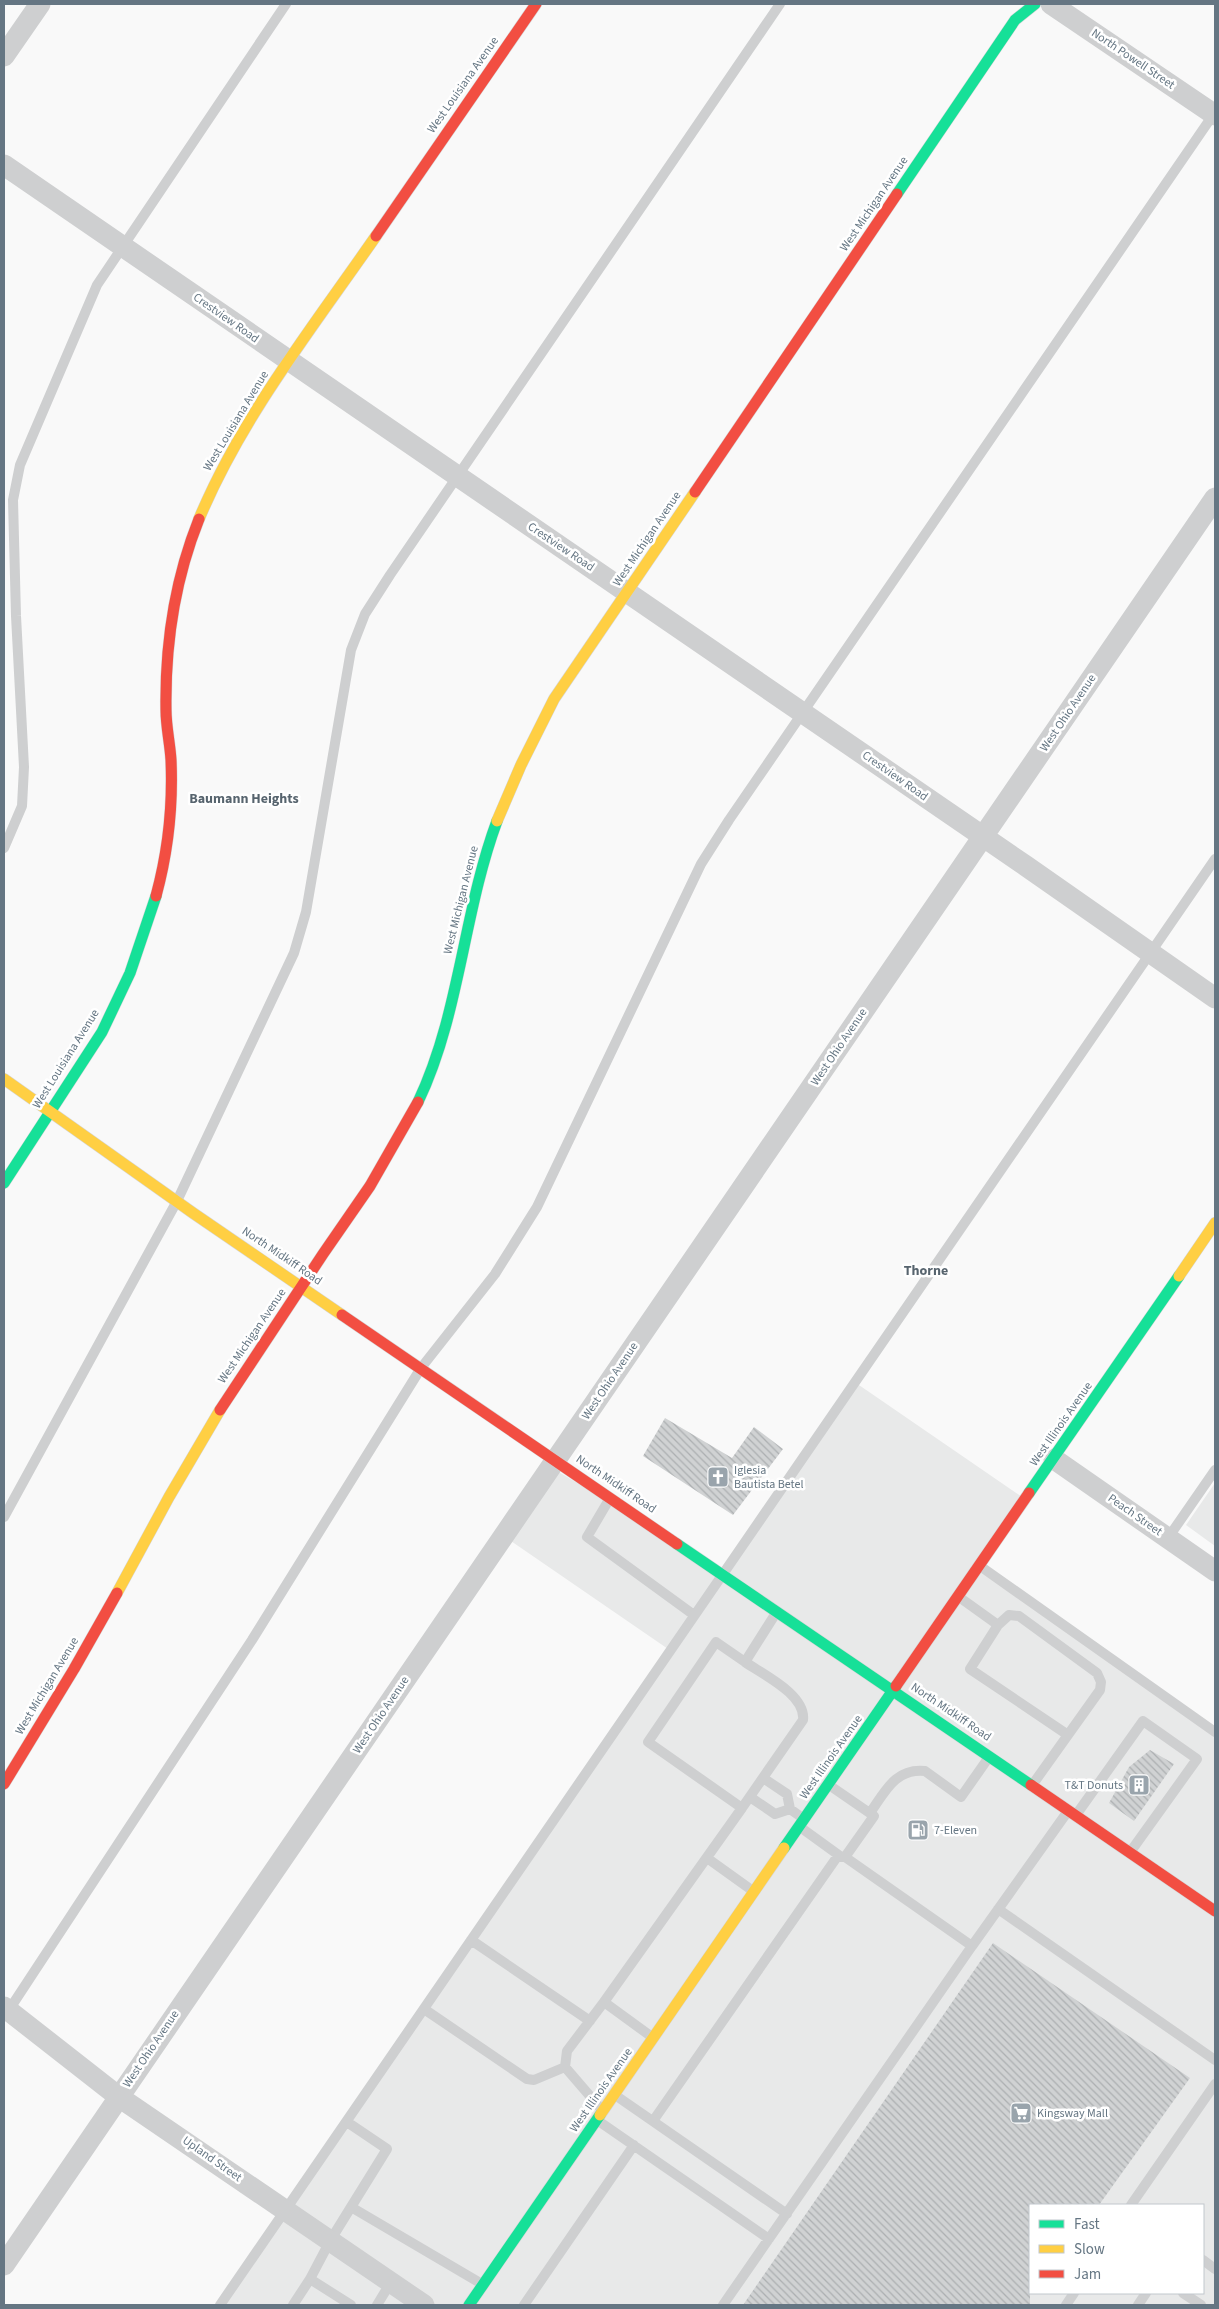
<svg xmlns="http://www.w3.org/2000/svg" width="1219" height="2309" viewBox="0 0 1219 2309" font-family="'Source Sans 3',sans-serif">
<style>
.built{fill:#e8e9e9;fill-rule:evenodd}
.building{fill:url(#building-back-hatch)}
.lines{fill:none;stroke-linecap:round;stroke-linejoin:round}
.fast-casing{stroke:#d5d6d7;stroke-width:12}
.slow-casing{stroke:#d5d6d7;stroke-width:12}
.jam-casing{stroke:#d5d6d7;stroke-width:12}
.lane{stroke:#cecfd0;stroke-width:10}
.street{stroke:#cecfd0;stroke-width:21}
.fast{stroke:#16e098;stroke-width:11}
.slow{stroke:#ffcf43;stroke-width:11}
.jam{stroke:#f24e42;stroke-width:11}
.labels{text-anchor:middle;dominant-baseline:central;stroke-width:5;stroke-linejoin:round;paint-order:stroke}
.street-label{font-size:12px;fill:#657683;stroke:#fff}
.poi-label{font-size:12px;fill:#657683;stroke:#fff;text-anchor:start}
.neighbourhood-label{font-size:14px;font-weight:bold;fill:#57646e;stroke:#fff}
</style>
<defs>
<pattern id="building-back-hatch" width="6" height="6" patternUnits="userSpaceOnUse" patternTransform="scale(1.25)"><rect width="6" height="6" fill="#d0d2d3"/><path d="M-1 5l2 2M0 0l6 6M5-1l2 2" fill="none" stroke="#acafb1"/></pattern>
</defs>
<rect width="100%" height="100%" fill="#f9f9f9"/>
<path class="built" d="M856,1383L1025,1499L978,1568L1215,1733V2305H221L671,1651L505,1537L552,1468L727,1572ZM1030,2205H1203V2293H1030Z
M1215,1483V1546L1186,1525Z"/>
<path class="building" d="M665,1418L732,1458L754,1427L783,1449L733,1515L643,1456Z
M1150,1750L1174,1764L1134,1821L1109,1803L1129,1767Z
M993,1943L1190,2078L1099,2205H1030V2305H743Z"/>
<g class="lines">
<g class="fast-casing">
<path id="fast" d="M897,194L1015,20L1035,4
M418,1102C460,1014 463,913 497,821
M4,1183L102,1032L130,973L156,896
M1029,1493L1179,1276
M677,1544L1031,1785
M784,1848L896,1686
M469,2305L600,2115"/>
</g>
<g class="slow-casing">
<path id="slow" d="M199,519C242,416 313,327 376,236
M497,821L521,765L554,699L695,492
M4,1079L193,1213L342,1315
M1179,1276L1215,1223
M117,1593L169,1497L220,1410
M600,2115L784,1848"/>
</g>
<g class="jam-casing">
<path id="jam" d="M376,236L536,4
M695,492L897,194
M156,896C168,852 173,806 171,760C170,743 166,727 166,710C165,646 175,579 199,519
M342,1315L677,1544
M220,1410L323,1254L370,1186L418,1102
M896,1686L1029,1493
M4,1784L74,1669L117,1593
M1031,1785L1215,1911"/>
</g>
<path class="lane" d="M4,848L22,806L24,767L16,616L13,500L20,465L97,285L286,4
M610,1498L587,1537L694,1615
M4,1517L177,1201L294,953L306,912L351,650L365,614L390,575L780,4
M1168,1538L1215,1470
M980,1566L1215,1732
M959,1597L998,1625L1009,1615L1019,1616L1097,1673L1101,1682L1100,1690L1033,1784
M998,1625L970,1669L1068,1735
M745,1662C764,1675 806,1695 803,1720L742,1808L648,1742L716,1642L745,1662L776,1613
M763,1778L787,1794L790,1809L804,1819
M829,1785L874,1816L845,1857
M750,1797L775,1814L790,1809
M870,1813C885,1792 895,1768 925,1771L961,1797L989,1757
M1076,1815L1143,1721L1197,1759L1131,1851
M800,1827L840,1856
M707,1858L753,1891
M998,1909L1215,2060
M471,1940L590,2021
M424,2009L527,2079L534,2080L565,2067
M7,2013L252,1640L421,1368L495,1274L537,1207L701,864L729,820L1215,112
M652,2037L604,2002L742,1808
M615,2095L787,2214
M602,2110L565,2067L567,2051L604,2002
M597,2120L769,2239
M653,2121L837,1857H845L972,1946L1068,1811
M347,2122L387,2149L351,2207
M1131,2205L1215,2084
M1203,2260L1215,2269
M310,2279L330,2241L351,2207L482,2284
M1183,2293L1201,2305
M220,2305L1215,859
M293,2305L310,2279L351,2305
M377,2305L391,2282
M524,2305L634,2145
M723,2305L972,1946
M1066,2305L1074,2293
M1138,2305L1146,2293"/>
<path class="street" d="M1051,4L1215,115
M4,56L40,4
M4,165L1026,866L1215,998
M1054,1459L1215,1571
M4,2007L119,2097L424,2305
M4,2265L1215,498"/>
<use href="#fast" class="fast"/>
<use href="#slow" class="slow"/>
<use href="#jam" class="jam"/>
</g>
<defs>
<g id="church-square" transform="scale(1.125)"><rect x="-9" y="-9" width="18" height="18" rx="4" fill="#99a4ac" stroke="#fff"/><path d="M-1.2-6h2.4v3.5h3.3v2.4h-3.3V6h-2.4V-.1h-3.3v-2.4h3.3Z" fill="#fff"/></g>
<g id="building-square" transform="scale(1.125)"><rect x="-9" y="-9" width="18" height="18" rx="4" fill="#99a4ac" stroke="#fff"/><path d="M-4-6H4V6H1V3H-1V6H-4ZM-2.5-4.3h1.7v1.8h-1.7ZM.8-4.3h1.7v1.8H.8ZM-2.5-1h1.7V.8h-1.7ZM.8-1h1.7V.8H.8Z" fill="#fff"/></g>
<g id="fuel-square" transform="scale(1.125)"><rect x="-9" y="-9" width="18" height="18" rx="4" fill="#99a4ac" stroke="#fff"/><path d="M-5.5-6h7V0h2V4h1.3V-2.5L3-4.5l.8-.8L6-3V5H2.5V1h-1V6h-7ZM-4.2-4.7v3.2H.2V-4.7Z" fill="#fff"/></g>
<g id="supermarket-square" transform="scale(1.125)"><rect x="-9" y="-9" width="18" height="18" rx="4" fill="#99a4ac" stroke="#fff"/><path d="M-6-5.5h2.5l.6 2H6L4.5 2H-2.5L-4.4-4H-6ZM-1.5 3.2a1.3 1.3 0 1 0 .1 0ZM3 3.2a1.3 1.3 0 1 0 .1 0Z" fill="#fff"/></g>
</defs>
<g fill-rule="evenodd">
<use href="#church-square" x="718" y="1477"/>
<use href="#building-square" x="1139" y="1785"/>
<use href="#fuel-square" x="918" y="1830"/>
<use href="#supermarket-square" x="1021" y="2113"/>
</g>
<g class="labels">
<g class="street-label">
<text transform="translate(1133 59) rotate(34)">North Powell Street</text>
<text transform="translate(463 85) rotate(-55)">West Louisiana Avenue</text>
<text transform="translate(874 204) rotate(-56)">West Michigan Avenue</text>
<text transform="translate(226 318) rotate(35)">Crestview Road</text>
<text transform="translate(236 421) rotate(-59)">West Louisiana Avenue</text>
<text transform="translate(647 539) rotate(-56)">West Michigan Avenue</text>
<text transform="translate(561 547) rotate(34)">Crestview Road</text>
<text transform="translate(1068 713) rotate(-56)">West Ohio Avenue</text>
<text transform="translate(895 776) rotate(35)">Crestview Road</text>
<text transform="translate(461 900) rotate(-76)">West Michigan Avenue</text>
<text transform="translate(839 1047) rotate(-56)">West Ohio Avenue</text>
<text transform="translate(66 1059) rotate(-58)">West Louisiana Avenue</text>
<text transform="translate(282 1256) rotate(34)">North Midkiff Road</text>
<text transform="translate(252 1336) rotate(-56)">West Michigan Avenue</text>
<text transform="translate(610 1381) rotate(-56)">West Ohio Avenue</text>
<text transform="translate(1061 1424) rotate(-55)">West Illinois Avenue</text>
<text transform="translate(616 1484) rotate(34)">North Midkiff Road</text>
<text transform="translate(1135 1515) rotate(35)">Peach Street</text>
<text transform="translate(47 1686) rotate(-59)">West Michigan Avenue</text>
<text transform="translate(951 1712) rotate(34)">North Midkiff Road</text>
<text transform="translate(381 1715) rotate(-56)">West Ohio Avenue</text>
<text transform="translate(831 1757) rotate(-55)">West Illinois Avenue</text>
<text transform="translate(151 2049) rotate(-56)">West Ohio Avenue</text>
<text transform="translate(601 2090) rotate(-55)">West Illinois Avenue</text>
<text transform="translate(212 2159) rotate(35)">Upland Street</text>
</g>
<g class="poi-label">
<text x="734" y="1470">Iglesia<tspan x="734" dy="14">Bautista Betel</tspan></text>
<text x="1123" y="1785" text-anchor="end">T&amp;T Donuts</text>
<text x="934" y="1830">7-Eleven</text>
<text x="1037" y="2113">Kingsway Mall</text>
</g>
<g class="neighbourhood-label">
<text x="244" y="799">Baumann Heights</text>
<text x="926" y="1271">Thorne</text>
</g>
</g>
<rect width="1219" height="2309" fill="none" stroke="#657683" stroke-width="10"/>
<rect x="1029" y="2204" width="175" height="90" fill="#ffffff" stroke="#c1c8cd"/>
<rect x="1039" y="2220" width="25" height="8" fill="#16e098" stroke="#c1c8cd"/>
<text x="1074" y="2229" font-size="15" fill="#657683">Fast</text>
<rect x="1039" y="2245" width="25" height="8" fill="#ffcf43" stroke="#c1c8cd"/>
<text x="1074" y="2254" font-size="15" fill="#657683">Slow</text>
<rect x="1039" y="2270" width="25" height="8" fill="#f24e42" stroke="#c1c8cd"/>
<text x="1074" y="2279" font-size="15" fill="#657683">Jam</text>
</svg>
